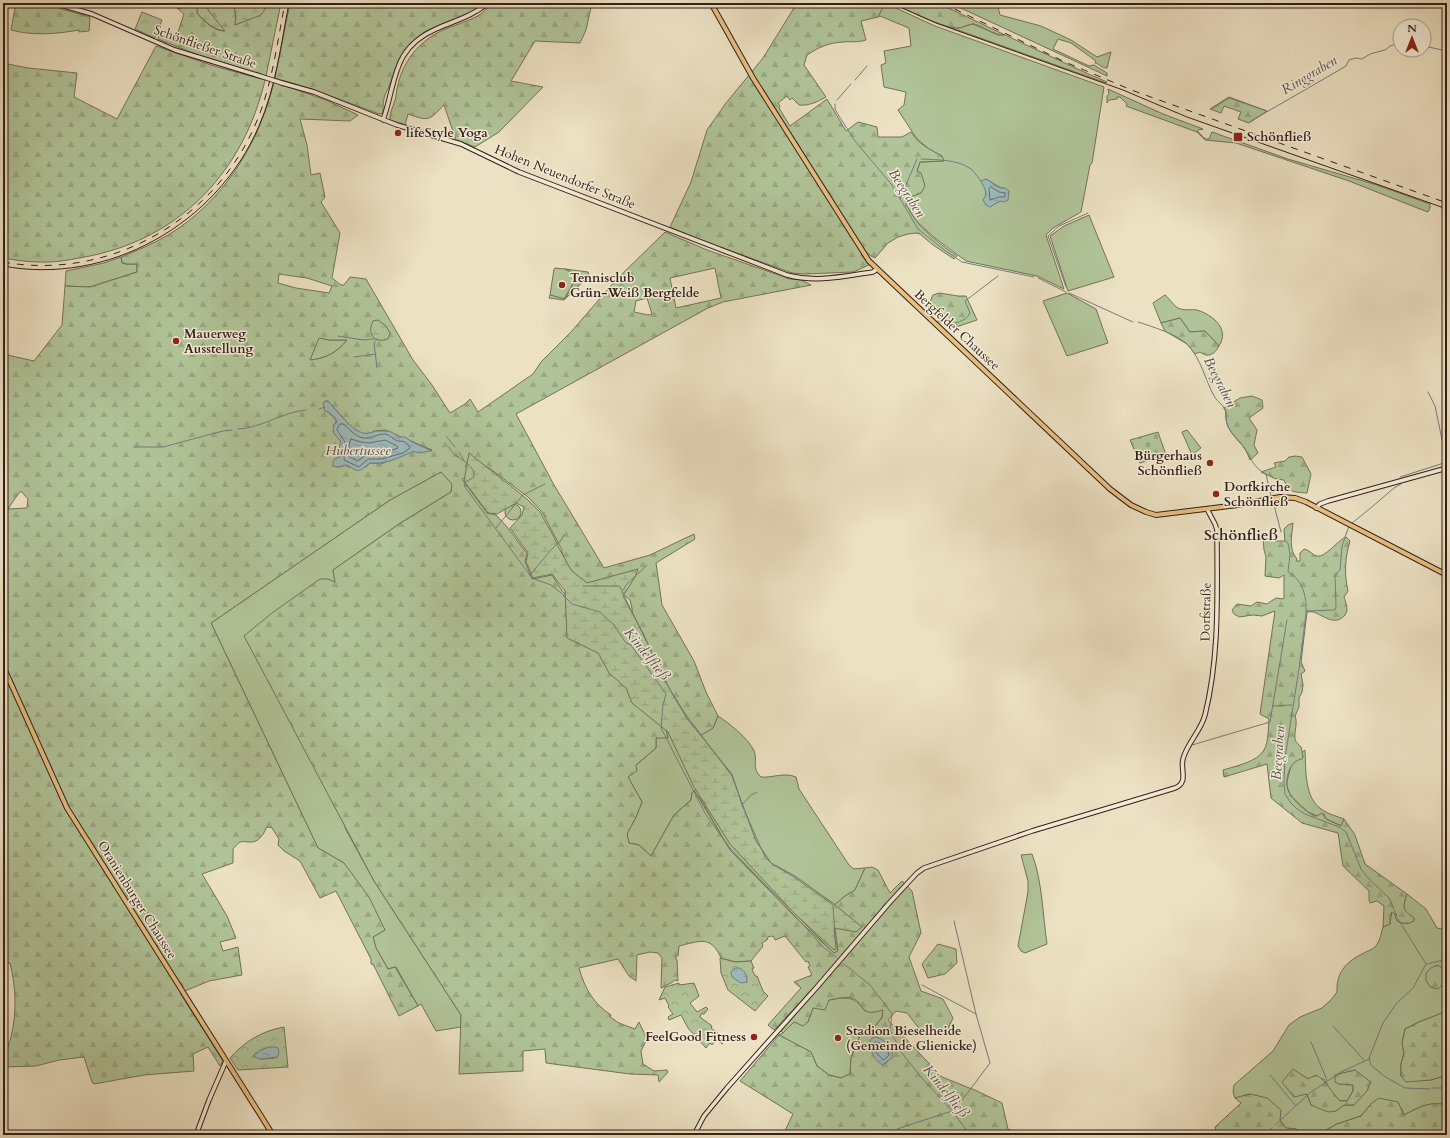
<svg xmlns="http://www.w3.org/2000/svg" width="1450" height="1138" viewBox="0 0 1450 1138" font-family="Cardo,serif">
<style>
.green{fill:#b1c499;stroke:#737258;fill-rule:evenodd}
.forest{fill:url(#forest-firs);stroke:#737258;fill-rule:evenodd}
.wetland{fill:url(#wetland-marsh);stroke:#737258}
.cemetery{fill:url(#cemetery-stones);stroke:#737258}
.park{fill:url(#park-crowns);stroke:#737258;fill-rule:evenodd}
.water{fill:url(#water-ripples);stroke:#737d7b}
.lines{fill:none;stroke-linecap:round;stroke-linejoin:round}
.shore{stroke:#696d6a;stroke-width:1}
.stream{stroke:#737d7b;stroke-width:1}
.secondary-casing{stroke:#351f17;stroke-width:5.5}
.primary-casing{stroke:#351f17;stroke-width:6}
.secondary{stroke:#f3ecd8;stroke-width:3.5}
.primary{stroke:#e6c082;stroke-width:4}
.tram{stroke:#351f17;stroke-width:1}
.rail{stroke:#351f17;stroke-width:1;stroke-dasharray:7 7;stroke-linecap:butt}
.secondary-bridge-casing{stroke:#351f17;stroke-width:5.5;stroke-linecap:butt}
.secondary-bridge{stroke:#f3ecd8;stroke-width:3.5}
.poi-dot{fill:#8f2418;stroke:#f3ecd8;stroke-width:1.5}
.labels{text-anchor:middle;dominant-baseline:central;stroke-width:3;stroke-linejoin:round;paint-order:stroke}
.street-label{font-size:13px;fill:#351f17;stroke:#f3ecd8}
.poi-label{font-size:13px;font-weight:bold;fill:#351f17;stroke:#f3ecd8;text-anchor:start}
.water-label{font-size:14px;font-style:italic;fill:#544e49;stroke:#f3ecd8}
.quarter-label{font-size:15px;font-weight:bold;fill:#351f17;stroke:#f3ecd8}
</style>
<defs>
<pattern id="forest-firs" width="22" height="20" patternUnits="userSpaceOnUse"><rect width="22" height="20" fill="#b1c499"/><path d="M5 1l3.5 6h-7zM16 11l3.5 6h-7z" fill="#99a883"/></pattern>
<pattern id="wetland-marsh" width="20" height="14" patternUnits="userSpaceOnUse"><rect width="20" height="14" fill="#b1c499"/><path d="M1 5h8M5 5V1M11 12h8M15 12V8" fill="none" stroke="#99a883"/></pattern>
<pattern id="cemetery-stones" width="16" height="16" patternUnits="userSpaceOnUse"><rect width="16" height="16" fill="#b1c499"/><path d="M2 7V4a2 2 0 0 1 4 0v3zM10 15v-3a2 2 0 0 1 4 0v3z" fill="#99a883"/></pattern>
<pattern id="park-crowns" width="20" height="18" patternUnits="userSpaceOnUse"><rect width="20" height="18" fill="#b1c499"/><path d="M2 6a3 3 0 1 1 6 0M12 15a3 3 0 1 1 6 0" fill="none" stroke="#99a883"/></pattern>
<pattern id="water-ripples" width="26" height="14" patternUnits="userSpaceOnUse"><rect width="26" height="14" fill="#9dbbbe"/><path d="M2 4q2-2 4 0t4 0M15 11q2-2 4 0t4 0" fill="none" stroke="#88a0a3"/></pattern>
</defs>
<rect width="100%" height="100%" fill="#ece1c3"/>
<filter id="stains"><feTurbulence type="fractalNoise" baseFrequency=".005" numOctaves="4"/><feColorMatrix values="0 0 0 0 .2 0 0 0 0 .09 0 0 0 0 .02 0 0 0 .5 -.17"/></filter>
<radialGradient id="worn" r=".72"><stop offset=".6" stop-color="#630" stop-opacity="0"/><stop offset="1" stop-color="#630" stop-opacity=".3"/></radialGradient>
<path class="green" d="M883,3H885L935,26L1104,87L1092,163L1090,165L1081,212L1053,228L1046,235L1064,289L1037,276L966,261L935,238L917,222L906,206L905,198L921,193L917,171L920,162L943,161L942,156L929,149L917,139L898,110L904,105L906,92L884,87L881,65L886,63L884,51L911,46L909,28L880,16L878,17L884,5ZM986,179L1001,188H1005L1000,201L995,203L986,195Z
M950,3H997L1000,15L1041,26L1071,40L1097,57L1111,52L1107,68C1101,68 1100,64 1095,63L1096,61L1071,43L1058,39L1053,49L1089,66L1094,65L1107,73V76Z
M918,15L945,25L958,28L973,24L998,35H1005L1084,72L1107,82L1106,83L941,24Z
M1108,89L1163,114L1203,129L1198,130L1197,131C1202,134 1203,140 1209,139L1212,132L1288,159L1377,185L1430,204V208L1428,212L1420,209L1349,181L1236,143L1205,140L1197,132L1126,106L1127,104L1120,97H1117V99L1109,100L1107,103V96L1109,94Z
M1089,215L1114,277L1068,291L1050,236L1064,226Z
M121,257L122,263L126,264H137V272L90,287L65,286L66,271L104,263Z
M555,268L565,269L578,275L564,299L550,295L554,269Z
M1067,293L1096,309L1108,343L1067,356L1043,301Z
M1165,295C1169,298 1174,306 1178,308C1183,311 1192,309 1197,310C1213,315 1230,329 1219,346L1205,331L1190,332L1180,318L1161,323L1153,303Z
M318,337L329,340H347C338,352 325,359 310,360Z
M1187,430L1201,448L1192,455L1182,432Z
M441,472L453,484L451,492L399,524L333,570L335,582L345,828L374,881L461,1015V1027L436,1031L421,1004L418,1006L396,967L388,969L376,948L373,937L385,930L344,863L318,848L211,623L390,500Z
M718,716C729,723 749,739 754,751C758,761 751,768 761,777C773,778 784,772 796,777L799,789L849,865L854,869L865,868L855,890L845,896L832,907L838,951L834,953L730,850L700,798L692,793L691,800L674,815L651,856L639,845L629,843L627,834L636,817L642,802L628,777L636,765L656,748V738L668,737L666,730L700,735L713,728Z
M1305,750C1306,769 1304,797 1321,809C1328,814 1336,816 1344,819L1342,826L1326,819L1324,814L1317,816L1308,812L1291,796L1287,787V781L1291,766L1296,760L1303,757L1302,752Z
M1032,854C1042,879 1043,917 1047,944L1025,953L1021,951L1018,946L1028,892V881L1021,855Z
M1407,894L1426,909L1437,928L1447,930V1011L1419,1022L1405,1029L1402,1043L1404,1053L1401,1064V1076L1431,1080L1447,1075V1105C1429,1101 1420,1107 1404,1115L1402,1109L1372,1103L1361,1116L1337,1124L1317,1135H1303L1296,1129L1286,1128L1280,1120L1250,1094L1235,1098L1233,1092L1234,1085L1273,1051L1289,1025L1300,1017L1322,1008L1331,1000L1337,992C1336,972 1347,961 1364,953C1367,951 1372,950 1375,947C1380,942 1381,933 1383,927L1390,924L1392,911L1395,914L1397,921C1403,924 1409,924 1414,921V918C1403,910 1402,908 1407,894ZM1355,1070L1354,1105H1344L1336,1111L1311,1105L1299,1074L1309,1079H1324L1332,1093L1340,1101H1347L1353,1091V1085L1339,1084L1335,1075Z
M840,998C854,998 856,1000 865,1011L883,1010L882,1017L875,1026L861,1033L851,1058L850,1074L841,1078L829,1075L817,1066L811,1052L779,1035L783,1033L794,1022H808L813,1008L829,1000Z"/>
<path class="forest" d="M16,3H41L90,17L89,31L79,32V30C57,34 33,36 11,30Z
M182,3H198L197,13C203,21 214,31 224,31L208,10L206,3H233L236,16L235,25C245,21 264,12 269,3H281L266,76L198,55L158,39L159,35L176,38L184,14L177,8L180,9Z
M290,3H483L477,9L424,32L408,48L398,61L388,89C383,96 383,105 383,113L379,114L312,89L275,78Z
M493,3H592L586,30L580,43L535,41L511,81L543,87L499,132L475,147L456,140L444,105C429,120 430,122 408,114L405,125L390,120C389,112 395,104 396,96C399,68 414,45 439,32C452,25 470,22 482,13C486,10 489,6 493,3Z
M797,3H883L884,5L878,17L861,21L866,40C855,43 853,41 843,42C828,43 819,47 807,55L804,65L826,97C817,102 809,106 799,105L792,98L790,100L787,96L778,103L780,106L779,108L790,126L827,99L846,131L858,122L877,127L878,137H902L911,132C918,144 931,150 942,156L944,161L920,162L917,171L921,173L925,186L921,193L905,199C911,223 937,242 957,256L954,259L933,245L920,234L916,233L908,234L898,237L888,243L875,258L871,256L865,251L861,255L869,265L853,272L805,274L792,273L698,239L670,227L691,182L707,130L726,103L763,58Z
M893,3H938L1005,35C992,35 982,25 973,24C968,24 963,28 958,28C944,28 906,10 893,3Z
M156,46L214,66L265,80C244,170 182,237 90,256C74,259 56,263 39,262C27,262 15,260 3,258V63L28,68L77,73L74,97L117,119Z
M274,82L326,100L358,115L350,121L300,119L307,145L311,175L320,173L325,197L321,202L340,233L332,278L341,285H344L350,277L366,279L413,360L432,385L450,413L465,404L470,399L478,412L533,374L541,362L571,332L615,281L665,232L707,250L790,279L801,280L811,285L723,302L708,308L516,414L554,485L604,568L650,555L694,534L695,539L656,563L662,605L694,661L706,692L718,716L713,728L700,736L666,730L668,738H656V748L636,765L637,771L628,777L642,802L636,817L627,834L629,843L639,845L651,856L674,815L691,800L692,793L694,790L730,850L796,918L834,953L838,951L832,907L845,896L855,890L865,868L872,867L878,870L890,893L902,881L912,891L921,933L909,957L921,991L943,999L953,1018L945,1035L921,1031L907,1013L896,1011L888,1020L942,1077L977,1091L1002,1103L1008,1129L1023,1135H783L793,1114L740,1081L779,1035L811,1052L817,1066L829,1075L841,1078L850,1074L851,1058L861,1033L875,1026L882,1018L883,1010C858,1018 866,1003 852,998C846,996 836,999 829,1000L825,1010L813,1008L808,1022L803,1026L794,1022L783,1033L781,1031L819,986L818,983L774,1030L768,1025L801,988L794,982L812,975L808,967L810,966L808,961L806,962L785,936L775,940L774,937L771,936L768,937L767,940L762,943L763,946L751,961L735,962L721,958C711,935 700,941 679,946L678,956H676V960H677L678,981L675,980C672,984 666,984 662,988H661L662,958L658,953L650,952L637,955L636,981L629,976L618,959L579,968C585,989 593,1003 611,1015L610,1017L619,1023L635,1029L639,1022L647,1039L641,1051L643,1064L654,1071L667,1070L668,1072L659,1082L658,1075L630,1074L546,1063L545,1049L523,1051V1071L459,1074L461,1015L374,881L244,636L272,613L320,579H328L335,582L333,570L399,524L451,492L452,484L441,472L390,500L211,623L318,848L344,863L369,897L385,930L373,937L376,948L388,969L395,967L418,1006L399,1016L373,964H371V959L336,891L320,898L300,861L284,851L278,845L279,839L272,828L269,827L266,828C264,835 257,843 250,842C246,842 244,841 240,842C237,844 235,847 233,849V863L202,874L227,916L236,938L220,942L223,951L238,947L242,975L209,981L180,993L223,1061L220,1066L208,1047L193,1054L194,1071L144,1075L94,1084L92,1082L84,1057L59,1060L36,1066L3,1067C3,1057 9,1046 11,1037C17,1012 16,987 10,963L5,964L3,958V354L34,361L62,325L65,286L90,287L137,272V264H126L122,262L121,257C136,251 153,244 168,235C223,202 259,144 274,82ZM715,268L721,298L676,308L670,278ZM279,274L307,278L332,286L329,293L296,288L278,283ZM647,298L652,314L648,315L634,312L636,301ZM319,338L329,340H347C338,352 325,359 310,360ZM326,401H328L355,431L363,434H369L374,431L385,430L432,450L417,452L413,451L381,464L370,463L366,467H349L344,465L339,467L333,466L341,454L340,449L341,442L336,434V420L328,412L325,411L323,403ZM489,468L528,497L542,512L561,548L564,559L574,582L614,587L630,600L632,608L633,623L574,603L563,592L552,575L532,579L525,561L527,554L508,528L496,515L487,513L462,479ZM21,491L28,499L27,508L8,509L16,497ZM873,1038H879L889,1060L886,1063H880L877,1059Z
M1229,97L1267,111L1249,123L1238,119L1241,112L1224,106L1221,113L1210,109Z
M565,269L588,272L589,276L564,300L549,298L550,295L565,299L578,275Z
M939,293L958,296H966L977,320L950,329L927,308L933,295Z
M1180,318L1190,332L1205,331L1219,346C1214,355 1208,358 1200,352L1195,354L1187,344L1165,331L1161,323Z
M1252,396L1262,400L1263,408L1249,418L1257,430L1254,445L1258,453L1250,460C1248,455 1246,449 1242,445C1233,435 1224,426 1226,411L1224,408L1240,398Z
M1295,456L1302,457L1311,474L1307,493C1294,492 1289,493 1284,480L1276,479L1261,472L1276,467L1274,463L1285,461L1289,457Z
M505 512a8 8 0 1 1 16 0a8 8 0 1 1-16 0Z
M1293,523C1292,536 1288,548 1297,559L1296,561H1300V553L1304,549C1310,550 1312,555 1317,556C1325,558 1338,540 1346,537L1350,541C1345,558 1344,573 1348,591L1344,597C1346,604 1349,609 1345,615C1336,626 1325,617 1316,613C1314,611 1310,612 1307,612L1301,662L1305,671L1301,674L1303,685L1302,692L1299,698V707L1295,716C1298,723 1294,731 1295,739C1296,743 1298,743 1301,747C1302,749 1302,754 1303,757L1302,759C1290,760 1284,780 1288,790C1291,799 1308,815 1317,816L1322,813L1326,819L1341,826L1344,819L1355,835L1365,864L1407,894C1402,908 1403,910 1414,918V921C1409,924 1403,924 1397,921L1395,914L1392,912L1390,915V924L1383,927L1384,906L1377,901L1370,903L1369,900V891L1343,866L1338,833L1302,823L1271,798L1267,764L1224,777L1223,770C1236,766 1257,762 1264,750C1269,741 1268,728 1269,719L1260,714L1275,611L1262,616L1253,615L1239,617L1234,614L1232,610L1237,604L1251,606L1257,602L1267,604L1276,598L1283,599L1284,598V575L1279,578L1265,576L1266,557L1264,550L1263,537L1270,535L1275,541H1285L1284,529L1288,525Z
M938,944L956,949L957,963L945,974L928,978L922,964Z
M1437,965L1443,968C1447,978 1446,982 1438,989L1430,987L1426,980V973L1431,968Z
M1447,1011V1075L1431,1080L1406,1082L1401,1076V1064L1404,1053L1402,1043L1405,1029L1419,1022Z
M1293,1069L1308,1079L1316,1075C1327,1081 1331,1092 1340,1101H1347L1353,1091V1085L1339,1084L1335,1082V1075L1355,1070L1371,1082L1367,1091L1354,1105H1344L1336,1111L1328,1112L1311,1105L1307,1094L1294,1097L1282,1082Z
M1250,1094L1267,1098L1281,1110L1280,1120L1286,1128L1296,1129L1303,1135H1217L1215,1127L1241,1103L1235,1098Z
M1379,1098L1398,1102L1404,1115C1420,1107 1428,1101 1447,1105V1135H1317L1337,1124L1361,1116L1372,1103Z"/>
<path class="wetland" d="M198,3H206L208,10L225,31C214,30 204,21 197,13Z
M233,3H269L261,15L235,25L236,16Z
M378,320L386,326L390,333L388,339C373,344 367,333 373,321Z
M469,453L527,499L540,512L554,537L559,548L571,570L587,583L638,569L635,577L623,596L643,633L664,680L686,715L732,776L756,841L771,863L795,876L834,904L862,927L856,932L834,928L836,949L834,950L795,914L730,844L694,787L668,732L632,703L626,688L609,673L598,653L567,638L565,591L552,574L533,578L526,562L528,553L510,528L522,515L524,507L516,503L497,514L488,513L464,481Z"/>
<path class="cemetery" d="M1158,432L1165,452L1162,456L1140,463L1130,440Z"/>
<path class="park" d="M142,12L162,20L155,38L135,29Z
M720,958L735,962L751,961L754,968L752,969L755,976H757L763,991L768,996L755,1011L728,990L721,973Z
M679,983V985L694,983L699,996L690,1003L697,1012L706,1007L708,1009L704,1014H701L700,1017L712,1026L711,1028L719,1034L715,1038L723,1044L716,1040L712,1045L710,1043L706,1048L688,1028L681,1015L669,1020L668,1017L673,1014L668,1007L669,1006L665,998L659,1000L665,987Z
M284,1027L288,1067L238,1070L230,1058C245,1041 262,1031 284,1027ZM272,1047L275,1058L261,1059L253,1056C258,1051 266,1048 272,1047Z"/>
<path class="water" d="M986,179L1000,188H1005L1009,191L1008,200L1004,202L1000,201L990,207L986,205L983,200L986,195L985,189L981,181Z
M326,401H328C336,410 353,432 364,433C368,434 369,433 373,432C376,430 375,432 379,431C389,431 390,430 398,437H405L412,442L432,451C429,451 424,452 421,453C417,453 415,451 412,452C396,459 386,464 370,463C359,471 361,474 347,465L339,467L333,466V462L335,459L341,456V451L339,446L341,442L333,432L334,425L337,422C336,417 330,412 325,411L323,403Z
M735,968H739C745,970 747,976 747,982L741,983L732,977L731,972Z
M876,1037C885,1040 895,1048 892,1058L882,1065C873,1058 870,1051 870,1040L872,1038Z
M269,1047H276L278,1048L279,1054L277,1057L261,1059L254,1057V1055L261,1050Z"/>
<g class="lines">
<path class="shore" d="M991,187L999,192L1005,193V197H999L990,200L989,189Z
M340,424H343C350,429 354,436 363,438C371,439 377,434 384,434C390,434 393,440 398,441C404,441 407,442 410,448L403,453L381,459H368L359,467L344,460C345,454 344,448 345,442L337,430Z
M351,439L361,442L369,443L385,440L397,446L398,448L381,454H368L357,461L350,457L349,447Z
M875,1042L880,1043L888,1051L889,1055L884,1060L882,1059L875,1051Z"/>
<path class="stream" d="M1424,46L1447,51
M855,80L867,66
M837,100L851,84
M835,104V109L839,116L855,141L892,185L918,229L943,249L962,262L1034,277
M1212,109L1229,98L1267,111
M1251,121L1329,76L1346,66L1349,60L1356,58L1362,59L1370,54L1385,50L1390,46L1400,43
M921,159C937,160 957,159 971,169C975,172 978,178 981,181
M900,199L917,159
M1038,278L1066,292
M1066,287L1048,236L1059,226L1088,213
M1069,293L1133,322
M938,321L941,323
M1138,322C1153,327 1177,334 1188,345C1201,359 1205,379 1214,396C1217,402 1223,404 1225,410C1227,415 1225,421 1228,427C1232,435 1239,440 1243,446C1250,456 1254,469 1266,474L1271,496
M946,326C954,323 966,322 970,313L965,301L998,276
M338,336L363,340L374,339
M377,339L374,343L377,368
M354,357L376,354
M1428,392L1435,406L1444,449
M319,409L325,407
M238,429C262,428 282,412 306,410
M446,436L455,447
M134,447H163L223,431L232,430
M449,447C451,451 454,455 458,457C465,462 475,467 474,477L464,483L465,487L532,578L551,585L561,593L572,604L600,612L613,624L626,643L631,645L666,694L663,705L661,728L706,815L730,848L809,931L823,947L836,957
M459,452L464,460
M1400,477L1447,462L1444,449L1447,445
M523,495L545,484
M1273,501L1281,532
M1351,524L1373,506L1394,488L1401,484
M496,528L522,496
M1285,541L1288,543L1290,554L1288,572C1303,580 1307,597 1306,613
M557,544L560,542L564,535
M530,575L550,551L556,545
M583,586H618L620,587L671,692L688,720L732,774L742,805L765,857L772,864L794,877L833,905L835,937
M623,590L626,585L647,565
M1306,611L1335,610L1336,607L1335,575L1340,570L1342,546L1349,526
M1306,614L1299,669L1285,758L1284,784L1285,794L1291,803L1297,809L1305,814L1339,827L1346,832L1361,869L1368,878L1389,898L1397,916
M1273,706L1292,705
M1192,745L1270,722L1287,620
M742,805L751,795L757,792
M1398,919L1426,964
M844,964L870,985L883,1002L892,1014L890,1030L902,1053L920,1076L952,1111L970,1135
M1426,964L1413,988L1396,1004L1383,1023L1369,1058L1371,1065L1384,1076L1405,1088L1430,1089
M1427,964L1447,959
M922,985L976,1014
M1333,1026L1364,1060
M1311,1042L1327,1080
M1270,1075L1295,1105
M1432,1088H1442L1447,1092
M954,1111L990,1063L976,1014L954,921
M1275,1125L1311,1092L1341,1072L1369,1059
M897,1129L952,1111
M1265,1135L1272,1128"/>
<g class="secondary-casing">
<path id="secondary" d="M54,3L92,14L175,50L260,76
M282,83L314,92L397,125L461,144L519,172L787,275C817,283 844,276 873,272L877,269
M383,120C397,81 391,49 436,29C454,21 473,16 488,3
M1316,508L1320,504L1328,501L1447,468
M196,1135L209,1100L226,1061
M694,1135L704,1116L727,1088L817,987L891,901L917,873L924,868L1032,831L1175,788C1189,782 1180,770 1183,759C1187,743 1201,731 1205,715C1220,655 1217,592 1217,530L1215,524L1207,509"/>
</g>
<g class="primary-casing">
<path id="primary" d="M711,3L753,78L869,261L1110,489L1131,505L1146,512L1156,515L1238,505L1280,497L1295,498L1306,502L1447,575
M3,666L67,808L273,1135"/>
</g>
<use href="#secondary" class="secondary"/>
<use href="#primary" class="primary"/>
<path class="tram" d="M891,3L936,23L1123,90L1187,117L1447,209
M3,266C108,286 217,224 259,126C276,87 281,44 289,3"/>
<path class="rail" d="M942,3L1065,62L1134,91L1447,203
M3,262C108,281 215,221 256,123C272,86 277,43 285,3"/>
<g class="secondary-bridge-casing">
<path id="secondary-bridge" d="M260,76L282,83"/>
</g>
<use href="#secondary-bridge" class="secondary-bridge"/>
</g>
<g class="poi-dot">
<circle cx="398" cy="133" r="4"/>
<rect x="1233" y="132" width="10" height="10" rx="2"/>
<circle cx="562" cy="285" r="4"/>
<circle cx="176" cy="341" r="4"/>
<circle cx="1210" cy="463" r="4"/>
<circle cx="1216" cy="494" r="4"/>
<circle cx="754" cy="1037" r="4"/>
<circle cx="838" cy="1038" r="4"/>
</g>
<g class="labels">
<g class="street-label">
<text transform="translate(205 47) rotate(19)">Schönfließer Straße</text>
<text transform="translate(565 177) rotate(22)">Hohen Neuendorfer Straße</text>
<text transform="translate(957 330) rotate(43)">Bergfelder Chaussee</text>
<text transform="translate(1206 612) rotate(-89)">Dorfstraße</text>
<text transform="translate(137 900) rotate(58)">Oranienburger Chaussee</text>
</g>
<g class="poi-label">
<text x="406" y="133">lifeStyle Yoga</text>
<text x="1247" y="137">Schönfließ</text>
<text x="570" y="278">Tennisclub<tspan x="570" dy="15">Grün-Weiß Bergfelde</tspan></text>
<text x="184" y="334">Mauerweg<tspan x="184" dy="15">Ausstellung</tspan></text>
<text x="1202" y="456" text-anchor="end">Bürgerhaus<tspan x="1202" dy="15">Schönfließ</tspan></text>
<text x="1224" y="487">Dorfkirche<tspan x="1224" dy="15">Schönfließ</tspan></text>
<text x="846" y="1031">Stadion Bieselheide<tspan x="846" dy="15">(Gemeinde Glienicke)</tspan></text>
<text x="746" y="1037" text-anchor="end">FeelGood Fitness</text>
</g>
<g class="water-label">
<text transform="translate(1309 75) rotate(-31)">Ringgraben</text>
<text transform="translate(907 193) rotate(57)">Beegraben</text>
<text transform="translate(1220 382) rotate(63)">Beegraben</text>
<text x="358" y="450">Hubertussee</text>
<text transform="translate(647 654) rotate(51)">Kindelfließ</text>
<text transform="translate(1278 753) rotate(-86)">Beegraben</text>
<text transform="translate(946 1091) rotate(51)">Kindelfließ</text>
</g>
<g class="quarter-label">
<text x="1241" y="535">Schönfließ</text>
</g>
</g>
<rect width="1450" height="1138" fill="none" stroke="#ece1c3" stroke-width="16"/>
<rect x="4" y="4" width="1442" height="1130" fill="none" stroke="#351f17" stroke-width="2"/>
<rect x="8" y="8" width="1434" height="1122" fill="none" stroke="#351f17"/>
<g transform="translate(1412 38)"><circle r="19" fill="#f3ecd8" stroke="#a79a8b"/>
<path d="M0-3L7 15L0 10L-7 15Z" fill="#8f2418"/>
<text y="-6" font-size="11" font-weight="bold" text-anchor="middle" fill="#351f17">N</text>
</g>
<rect width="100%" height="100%" filter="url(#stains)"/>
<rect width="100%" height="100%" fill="url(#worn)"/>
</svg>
